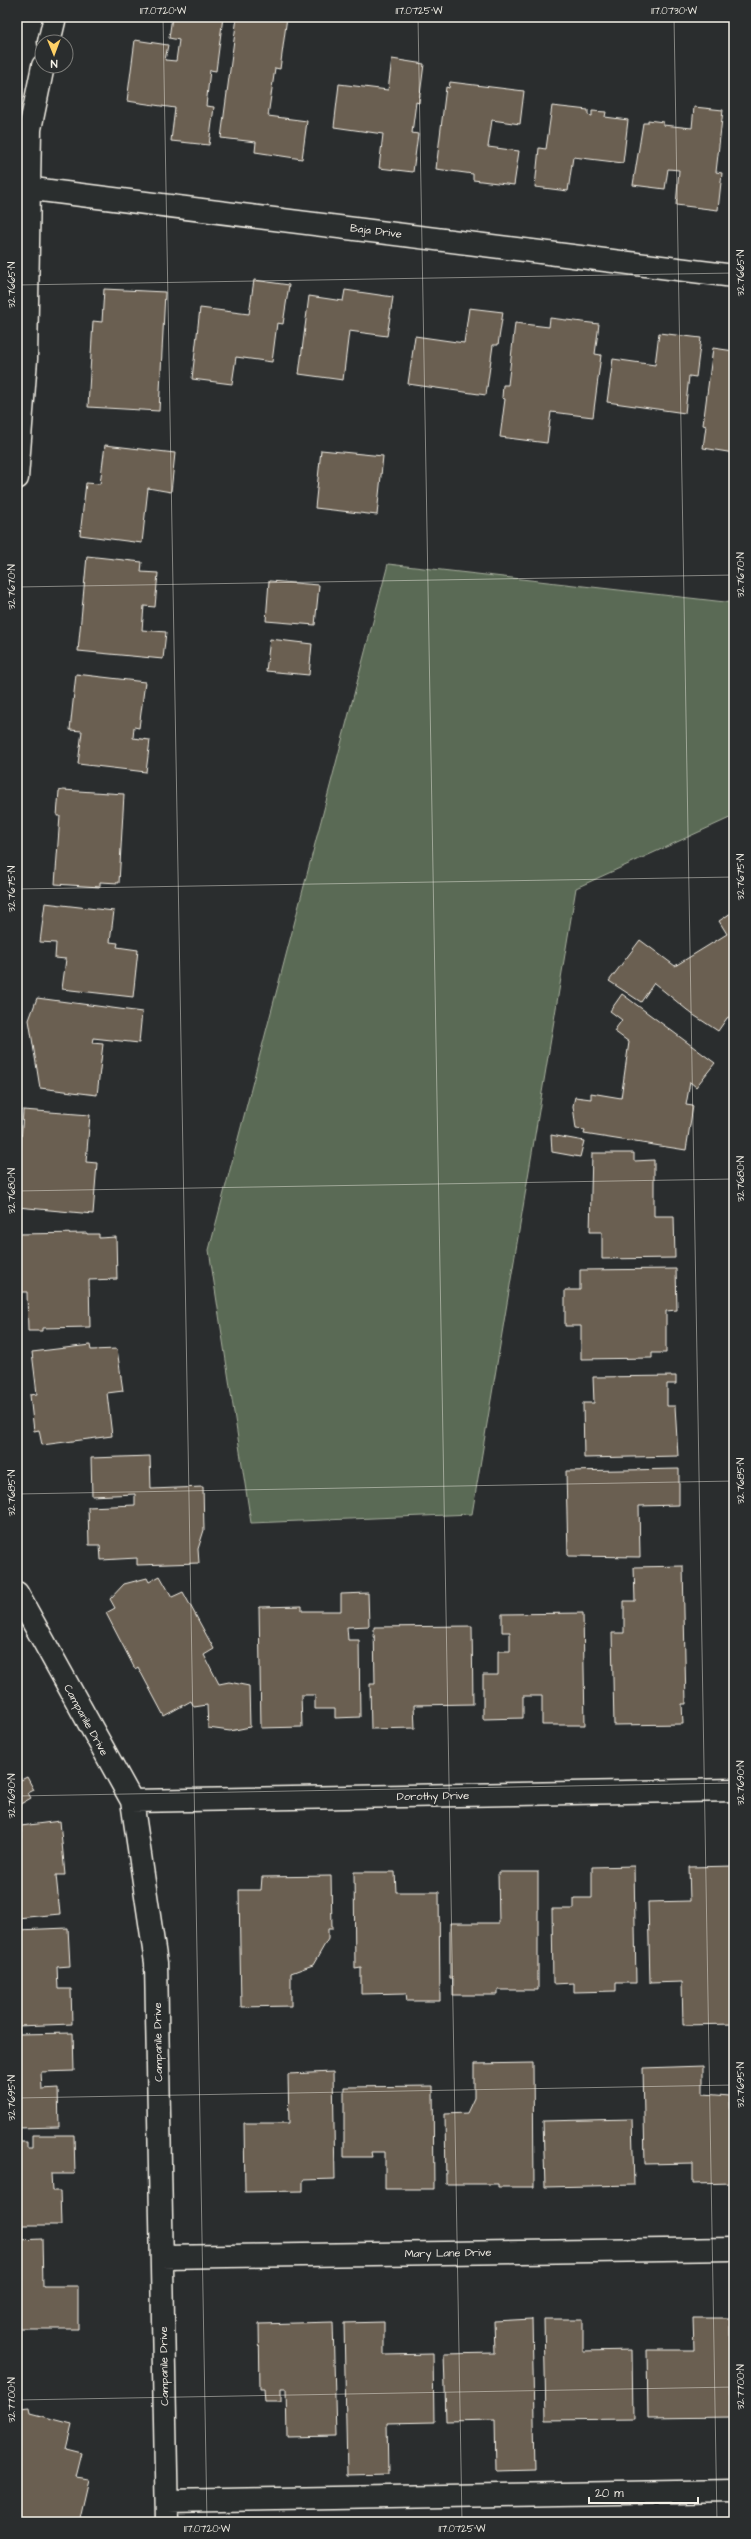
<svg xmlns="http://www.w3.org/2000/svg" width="751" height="2539" viewBox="0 0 751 2539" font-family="'Architects Daughter',sans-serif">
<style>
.green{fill:#5a6b55;stroke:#a7ae9e}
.building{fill:#6a5e51;stroke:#f4f1e8}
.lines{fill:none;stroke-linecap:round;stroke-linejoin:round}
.minor-casing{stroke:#f4f1e8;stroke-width:25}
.minor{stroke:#2a2d2e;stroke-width:22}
.ticks{fill:none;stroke:#f4f1e8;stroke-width:1;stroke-opacity:0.45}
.labels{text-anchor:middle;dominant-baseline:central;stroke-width:3.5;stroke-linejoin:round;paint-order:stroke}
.street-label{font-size:11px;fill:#f4f1e8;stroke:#2a2d2e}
.neatline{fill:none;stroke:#f4f1e8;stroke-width:1.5}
.ticks-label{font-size:10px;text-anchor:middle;fill:#f4f1e8}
</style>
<rect width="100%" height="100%" fill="#2a2d2e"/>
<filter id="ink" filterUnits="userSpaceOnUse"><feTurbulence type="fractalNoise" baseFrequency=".025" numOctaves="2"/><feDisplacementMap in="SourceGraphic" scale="8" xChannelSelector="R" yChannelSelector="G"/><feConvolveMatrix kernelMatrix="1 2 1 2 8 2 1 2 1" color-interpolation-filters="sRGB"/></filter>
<g filter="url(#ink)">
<path class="green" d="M388,564L734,603V816L576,888L472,1514L251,1523L209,1250Z"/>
<path class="building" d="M172,17H223L216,71L210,70L206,106L214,107L209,145L171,141L175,108L127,101L135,40L168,45L165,60L176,61L179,40L169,38Z
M237,17H287L280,69L275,68L268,116L307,121L302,159L255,152L256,142L221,138Z
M392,59L424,64L419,103L416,102L412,133L418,134L413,172L379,168L383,134L334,127L339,84L388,90Z
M450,82L524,91L520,124L492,120L488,147L519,151L514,185L473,180V174L436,169L446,87L449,88Z
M552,106L588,110V115L592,116V111L606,112L605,117L628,120L623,163L573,157L568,191L535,187L539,148L546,149Z
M694,107L723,110L716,172L722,173L718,210L676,205L679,170L668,169L665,189L633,185L643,123H648V120L663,122V125L692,128Z
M254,280L289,285L283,324L277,323L272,362L236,357L232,384L192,379L200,308L249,314Z
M104,289L165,292L159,411L88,407L93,321L102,322Z
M345,290L393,297L387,336L349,331L343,380L299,374L309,296L343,301Z
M469,308L503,312L498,345H493L486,395L408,384L415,336L464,343Z
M550,318L599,324L595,354L601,355L593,417L551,412L547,443L500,437L505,399L502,398L503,385H508L515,323L549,327Z
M659,333L701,338L696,377L689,376L685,413L607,402L613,359L655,365Z
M713,348L734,351V453L703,448L706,426L703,425Z
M105,445L175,453L171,492L148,488L142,543L80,535L86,483L100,484Z
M321,450L383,456L377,515L315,508Z
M87,556L142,562L141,572L158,573L155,607L144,606L142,630L166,632L163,659L78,651Z
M269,581L319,585L315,625L266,621Z
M270,639L312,644L309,675L266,671Z
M76,674L145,682L139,728L134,727L133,738L150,740L146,772L78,764L82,731L70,730Z
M63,790L124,794L119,883L100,882V887L55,884L60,816H57L59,791Z
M45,903L114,911L110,942L118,943L117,947L138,950L133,997L62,989L66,959L55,958L56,943L40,942Z
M734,911V1014L727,1018L718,1031L692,1014L654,983L641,1002L609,981L640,940L675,966L727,934L719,921Z
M622,994L715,1063L696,1087L690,1082L686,1105L693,1106L686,1150L584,1134L585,1130L576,1129L573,1106L575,1097L591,1099V1093L621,1098L629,1042L614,1031L622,1020L610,1011Z
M37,998L142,1012L139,1043L93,1038L92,1043L103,1044L97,1095L40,1088L29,1020Z
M23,1110L90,1115L86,1162L97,1163L93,1214L17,1207Z
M551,1135L584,1141L580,1157L552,1152Z
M592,1153H634V1161L654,1160V1216H674L675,1258L602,1259V1232H590Z
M87,1233V1234H99V1238L116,1237L117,1279L89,1280L90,1327L42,1328V1331H28L27,1292H20L19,1281H17V1234Z
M676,1269L677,1310L666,1311V1353H652V1358L581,1359V1326H565V1290H580V1270Z
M90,1345L91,1350L117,1349L123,1391L107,1393L112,1436L42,1445L39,1430L34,1431L30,1395L37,1394L32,1352Z
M676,1376V1384H667V1406H675L678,1456L584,1458L583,1403H594L593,1377Z
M150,1456L151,1489L203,1487L204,1530L198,1549L199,1563L137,1565V1558L101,1560L100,1545H89L88,1507L135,1505V1494L92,1496L91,1458Z
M679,1469V1505L639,1506L640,1557L568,1556L566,1471Z
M683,1566L686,1704H682L683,1724L614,1725L612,1633H624V1601H635L634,1567Z
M160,1576L172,1597L183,1592L214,1649L204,1655L219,1684L229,1682L249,1686L250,1727L230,1731L208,1728L207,1705L194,1707L191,1701L164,1716L138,1667L135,1669L106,1613L115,1608L110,1599L124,1584L147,1578L149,1582Z
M368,1593L369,1626L347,1627L348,1640H359L360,1717L335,1718V1709H315V1695H301L302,1727L261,1728L259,1607L302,1606V1611H341V1594Z
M583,1613L585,1725H542V1696H523V1718L483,1719V1675H498V1651H510V1632H502V1614Z
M472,1626L473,1704L414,1705L415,1728L371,1729L370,1684H375L374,1627Z
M17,1774L21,1780L27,1777L34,1790L28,1793L31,1798L17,1806Z
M60,1821L65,1875H56L60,1914L17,1918V1838L22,1837L21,1826Z
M634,1866L636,1983H616V1991L574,1992V1983L553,1984L552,1909H574V1898H592V1867Z
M734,1866V2024L683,2025L682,1982L650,1983L648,1902L690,1901L689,1867Z
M354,1872H395L396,1892H439L440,2001H407L406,1993L361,1994V1968L355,1969Z
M498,1872H538V1990H498V1995H453V1978H450V1923H499Z
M331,1876L332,1929H328V1939L313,1965L291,1973V2006L241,2007L239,1890H261L262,1877Z
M68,1928L70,1966L57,1967L58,1989H71L72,2024L17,2026V1930Z
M73,2033L74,2071L41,2072L42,2089L58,2088L59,2127L17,2128V2034Z
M533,2063L534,2187H498V2184H446L445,2114L467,2113L474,2098V2064Z
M703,2066V2094L730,2096L733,2183L693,2184V2163L645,2164L643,2068Z
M333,2072L335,2179L303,2180V2191L245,2192L244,2123H289L288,2074Z
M433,2086L434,2189H385V2152H371L372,2157H344V2087Z
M632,2119L634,2185L545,2187L543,2121Z
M32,2135H74L75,2174H51L52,2191H60L61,2225H17V2142H27V2148H32Z
M42,2239L43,2286H78V2329H17V2240Z
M693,2318H731L732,2417L648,2418L647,2350H694Z
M532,2319L535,2470L496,2471L495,2420L446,2421L444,2354L495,2353L494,2321Z
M544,2319H583V2351L632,2350L633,2419L546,2420Z
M333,2322L336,2436L287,2437L286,2388H281V2402H265L264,2389H260L259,2324Z
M384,2322V2355L433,2354L434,2422L387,2423L388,2474L347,2475L344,2323Z
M17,2366H19V2408L29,2407L30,2413L72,2424L66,2449L82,2453L76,2477L89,2479L79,2522H17Z"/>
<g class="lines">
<g class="minor-casing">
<path id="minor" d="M49,42L55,17
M17,187L734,276
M17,478L26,359L30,129L43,66
M17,1593L132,1801L156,1963L167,2522
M132,1801L734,1790
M162,2257L734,2249
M167,2501L734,2491"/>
</g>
<use href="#minor" class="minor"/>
</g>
</g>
<path class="ticks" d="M163,17L207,2522M418,17L462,2522M674,17L717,2522M17,285L734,273M17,587L734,575M17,889L734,877M17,1191L734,1179M17,1494L734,1481M17,1796L734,1783M17,2098L734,2085M17,2400L734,2387"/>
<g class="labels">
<g class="street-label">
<text transform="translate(376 231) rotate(7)">Baja Drive</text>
<text transform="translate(86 1720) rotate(61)">Campanile Drive</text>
<text transform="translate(433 1796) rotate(-1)">Dorothy Drive</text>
<text transform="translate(158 2042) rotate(-91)">Campanile Drive</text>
<text transform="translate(448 2253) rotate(-1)">Mary Lane Drive</text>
<text transform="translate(164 2366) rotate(-91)">Campanile Drive</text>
</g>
</g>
<rect width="751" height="2539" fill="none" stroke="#2a2d2e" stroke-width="44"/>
<g transform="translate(54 54) rotate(179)"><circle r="19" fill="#2a2d2e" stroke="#7b7b78"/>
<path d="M0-3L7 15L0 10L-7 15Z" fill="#ffd166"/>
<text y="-6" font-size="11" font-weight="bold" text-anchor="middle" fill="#f4f1e8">N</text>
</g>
<path d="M589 2497v6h109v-6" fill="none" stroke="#f4f1e8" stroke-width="2"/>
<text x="595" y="2497" font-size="12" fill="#f4f1e8" stroke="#2a2d2e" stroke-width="3" paint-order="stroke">20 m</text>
<rect x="22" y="22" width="707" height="2495" class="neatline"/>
<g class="ticks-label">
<text x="163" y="14">117.0720°W</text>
<text x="419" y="14">117.0725°W</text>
<text x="674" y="14">117.0730°W</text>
<text transform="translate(740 273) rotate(-90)" y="4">32.7665°N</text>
<text transform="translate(11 285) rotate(-90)" y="4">32.7665°N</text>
<text transform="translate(740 575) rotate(-90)" y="4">32.7670°N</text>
<text transform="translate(11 587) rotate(-90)" y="4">32.7670°N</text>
<text transform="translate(740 877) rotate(-90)" y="4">32.7675°N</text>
<text transform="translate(11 889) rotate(-90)" y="4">32.7675°N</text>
<text transform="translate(740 1179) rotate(-90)" y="4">32.7680°N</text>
<text transform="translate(11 1191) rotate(-90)" y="4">32.7680°N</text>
<text transform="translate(740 1481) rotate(-90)" y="4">32.7685°N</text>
<text transform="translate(11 1493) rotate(-90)" y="4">32.7685°N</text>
<text transform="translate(740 1783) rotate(-90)" y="4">32.7690°N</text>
<text transform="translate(11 1796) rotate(-90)" y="4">32.7690°N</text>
<text transform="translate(740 2085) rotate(-90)" y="4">32.7695°N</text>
<text transform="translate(11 2098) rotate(-90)" y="4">32.7695°N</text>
<text transform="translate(740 2387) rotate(-90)" y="4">32.7700°N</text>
<text transform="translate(11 2400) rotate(-90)" y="4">32.7700°N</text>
<text x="207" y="2532">117.0720°W</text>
<text x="462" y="2532">117.0725°W</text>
</g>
</svg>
